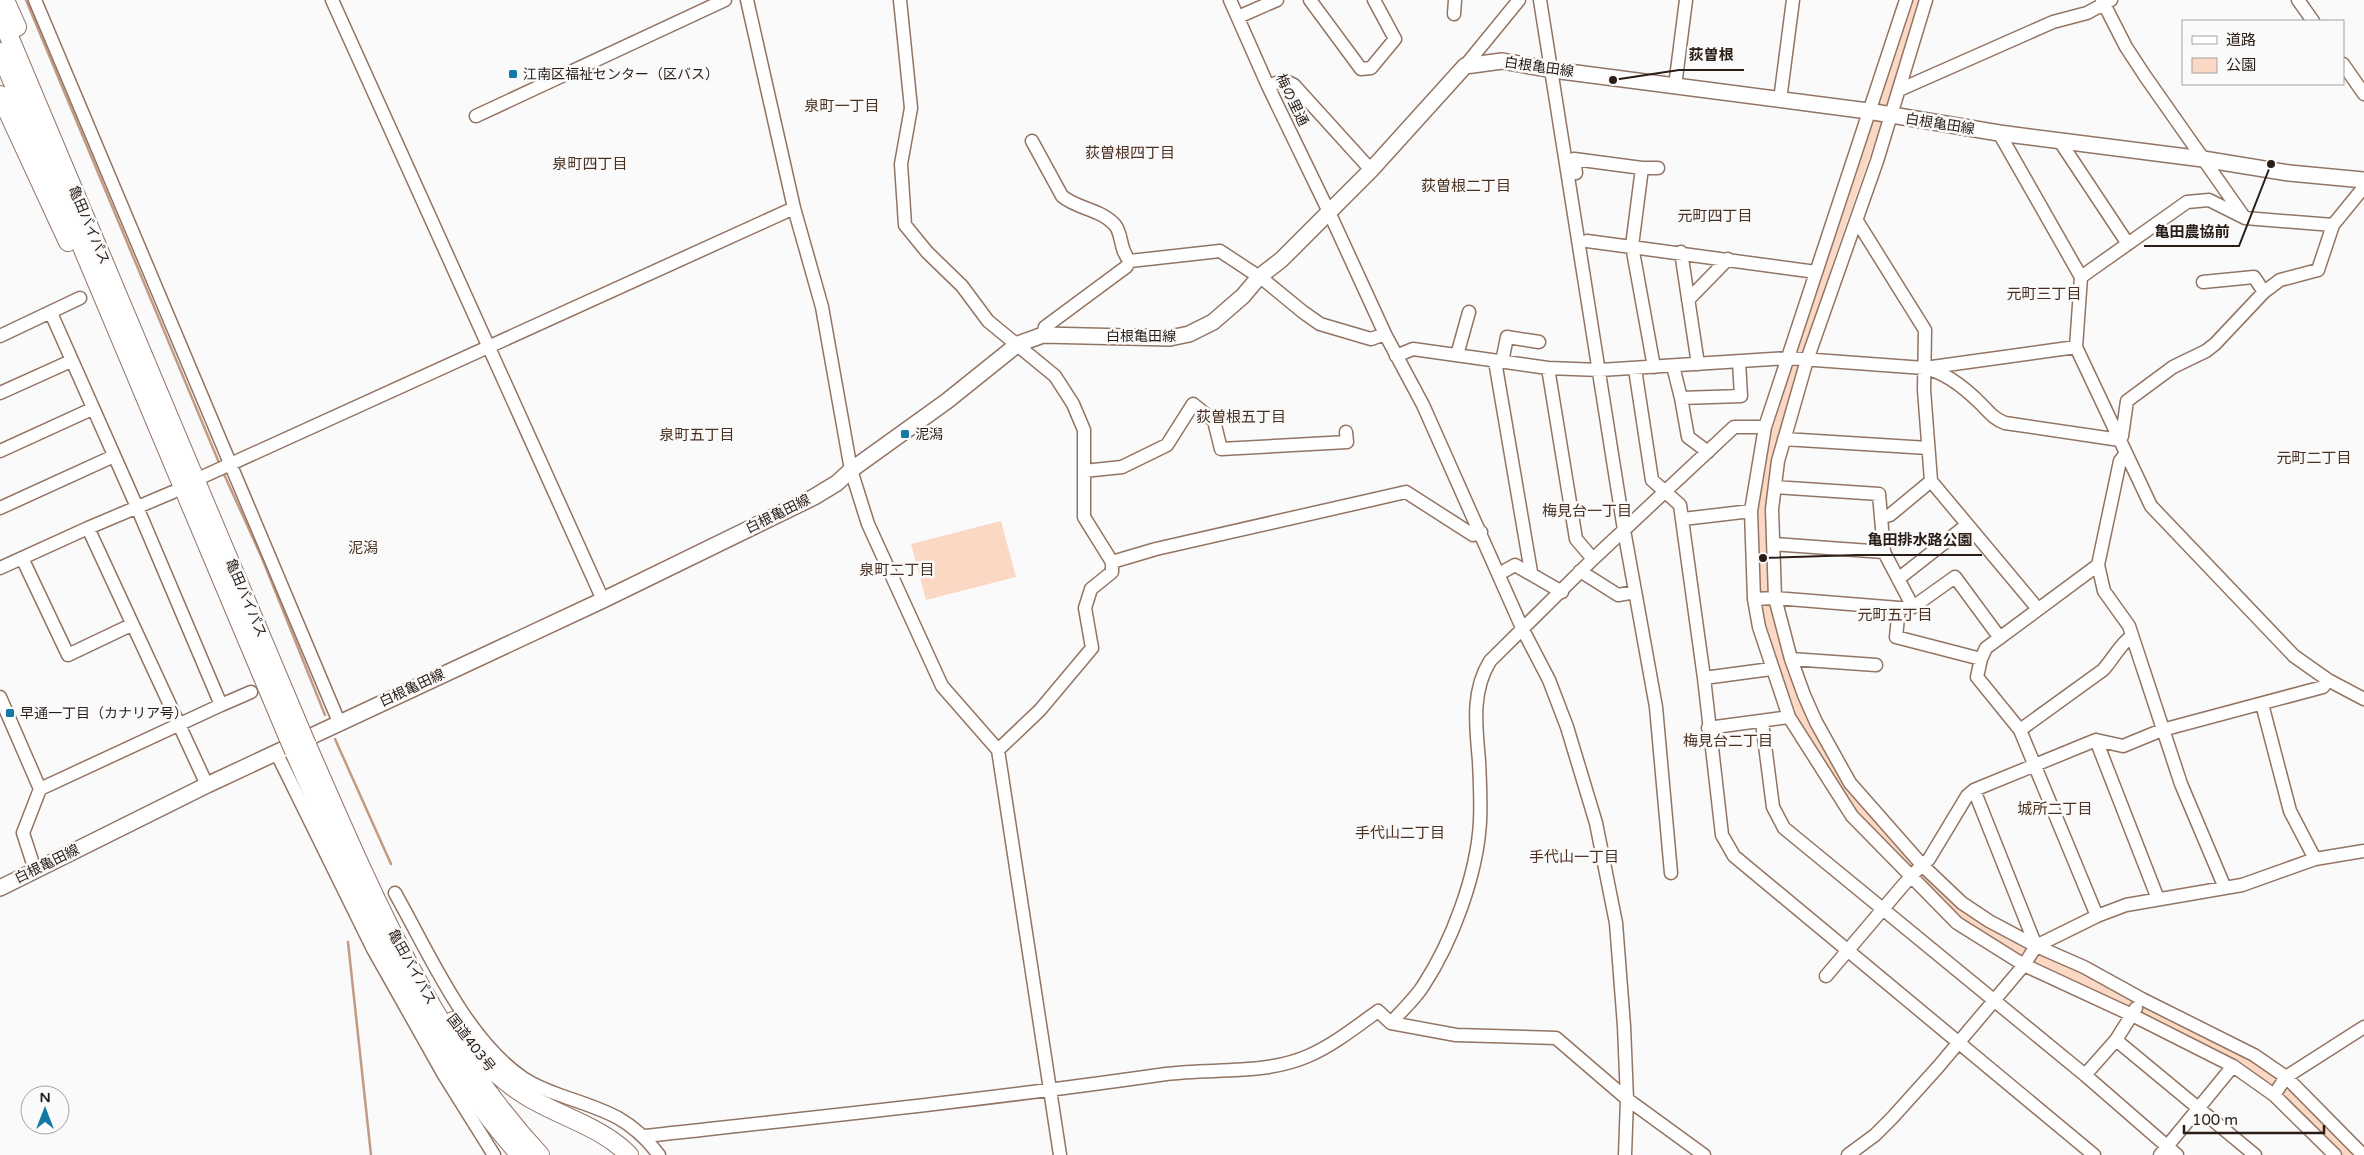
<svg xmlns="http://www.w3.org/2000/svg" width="2364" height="1155" viewBox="0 0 2364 1155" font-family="'Varela Round','Noto Sans JP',sans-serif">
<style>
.green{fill:#fad8c3}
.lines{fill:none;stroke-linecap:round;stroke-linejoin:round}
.stream{stroke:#c39b82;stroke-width:2.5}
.minor-casing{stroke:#927462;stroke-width:15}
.major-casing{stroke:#927462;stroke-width:18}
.highway-casing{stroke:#927462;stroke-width:20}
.minor{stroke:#fff;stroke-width:12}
.major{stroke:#fff;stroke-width:15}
.highway{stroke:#fff;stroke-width:18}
.highway-bridge-casing{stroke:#927462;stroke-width:20;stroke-linecap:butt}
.highway-bridge{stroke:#fff;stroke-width:18}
.poi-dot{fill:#127aa5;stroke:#fafafa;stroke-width:2}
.labels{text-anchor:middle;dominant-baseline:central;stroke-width:5;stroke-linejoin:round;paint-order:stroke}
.street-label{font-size:14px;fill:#291d16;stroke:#fafafa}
.poi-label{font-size:14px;fill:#291d16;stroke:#fafafa;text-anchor:start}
.neighbourhood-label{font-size:15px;fill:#4b3121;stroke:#fafafa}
.leader{fill:none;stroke:#291d16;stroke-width:2}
.callout-dot{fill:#291d16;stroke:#fafafa;stroke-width:2}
.callout-label{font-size:15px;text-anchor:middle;font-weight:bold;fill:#291d16;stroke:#fafafa;stroke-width:5;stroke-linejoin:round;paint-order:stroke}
</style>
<rect width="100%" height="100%" fill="#fafafa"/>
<path class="green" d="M1910,0H1920L1879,130L1833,262L1775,459L1773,610L1841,778L1853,798L1859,800L1953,901L2246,1055L2290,1090L2357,1155H2343L2282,1099L2236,1062L2125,1005L2042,968L1970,929L1855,814L1792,711L1768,638L1760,605L1756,524L1760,483L1772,422L1775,420L1782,398L1780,394Z
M1001,521L1016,577L926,600L911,544Z"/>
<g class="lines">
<path class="stream" d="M26,0L220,465
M223,472L262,558L325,715
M335,739L391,864
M348,942L371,1155"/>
<g class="minor-casing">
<path id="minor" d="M35,0L339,722
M332,0L603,600
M747,0L794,208L822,307L851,470L868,524L942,686L998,750L1060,1155
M900,0L911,108L901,164L905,225L927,252L962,286L988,321L1055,376L1073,404L1084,430V517L1112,562V572L1091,589L1085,608L1092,648L1040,710L998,750
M1230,0L1268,86L1329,212L1385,334L1423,405L1523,630L1549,680L1567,727L1596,823L1616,923L1624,1026L1627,1099L1625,1155
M1310,0L1361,69L1371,68L1395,39L1374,0
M1540,0L1624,530L1656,707L1671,873
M1906,0L1765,427L1751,511L1754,599L1759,627L1789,717L1852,816L1957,923L2024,965L2132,1015L2233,1066L2274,1095L2335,1155
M1926,0L1877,161L1807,360L1778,461L1772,509L1775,598L1791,659L1804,695L1816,722L1850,783L1923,866L1962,903L1989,921L2036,946L2084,967L2142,999L2254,1055L2286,1077L2363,1155
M2102,0L2126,47L2145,76L2244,217
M2298,0L2313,21
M1454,14L1455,0
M1238,17L1277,0
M2343,64L2364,94
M1465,66L1519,0
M1268,86L1284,80L1294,85L1371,170
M1675,86L1686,0
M1899,90L2053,22L2087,13L2111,0
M1780,100L1793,0
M476,116L725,0
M1999,133L2081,277L2076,347L2151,506L2294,656L2328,680L2364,699
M2059,140L2128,244
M1032,141L1062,196C1077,209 1101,209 1115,225C1123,235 1119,250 1130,261
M1642,168L1632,246L1654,367
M1576,173L1574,159L1642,168H1658
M1857,221L1925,330L1924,390L1931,481L2038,609
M1587,241L1816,272
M1681,252L1698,364
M2081,277L2187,202L2209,200L2245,218L2333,225
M2203,282L2254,277L2264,292
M1688,300L1728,259
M1043,335L1045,327L1126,267L1130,261L1220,251L1264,280L1303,312L1320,324L1371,339L1385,334
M0,336L80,298
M1457,355L1469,312
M1396,356L1413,349L1548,368L1600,370L1788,358L1924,368C1946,372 1965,388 1981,404C1989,412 1994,419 2005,423L2120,440
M1495,361L1531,572
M1502,362L1507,337L1539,342
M1673,366L1681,398L1688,437L1708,452
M1932,367L2076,347
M1548,368L1576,539L1593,559
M1635,369L1652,480L1680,505L1704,678L1722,835L1734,856L2094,1155
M0,393L71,361
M1681,398L1741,396L1739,362
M1784,439L1928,448
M2120,440L2122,436L2127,401L2173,367L2206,351L2215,344L2264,292L2280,280L2318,270L2333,225L2364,187
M0,451L92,409
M2126,453L2120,461L2098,565L2104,591L2129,626L2181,784L2225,888
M1084,471L1122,467L1167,445L1193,404L1214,421L1221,449L1347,442L1346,432
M202,477L794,208
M1775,487L1879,494L1884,552L1913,607
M0,508L114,456
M1882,517L1890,515L1931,481
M1683,519L1751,511
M88,528L207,785
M1773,544L1884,552
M22,558L68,655L131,625
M1112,562L1156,549L1406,492L1473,535L1481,532
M0,568L88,528L173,492
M1580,571L1618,595L1635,592
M1499,574L1515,565L1562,592
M1898,579L1967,525
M1754,599L1775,598L1899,608L1913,607L1955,577L2000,638
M1899,608L1896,637L1981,659
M1791,659L1876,665
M1704,678L1771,669
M0,697L40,789L221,705L137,507L51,313
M2262,704L2290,811L2315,859
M221,705L251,692
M1762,722L1773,807L1784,828L2085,1075L2177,1155
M1708,728L1789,717
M2020,730L2103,670C2114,658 2120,644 2132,636
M2096,740L2158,899
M276,752L373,949L444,1075L494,1155
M1974,790L2036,946
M35,870L23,833L40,789
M395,893C429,953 465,1038 523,1078C536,1087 551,1092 565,1097C607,1111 632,1119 659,1155
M2097,916L2020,730L1977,677L1981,659L1986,648L2098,565
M1826,976L1911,876L1929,859L1967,796L1974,790L2096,740L2123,746L2162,730L2323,687L2328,680
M1391,1023C1401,1011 1415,999 1423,986C1452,942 1477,875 1480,822C1481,802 1480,781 1479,761C1476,726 1471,692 1490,661L1593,559L1734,427H1765
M2116,1040L2255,1155
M2085,1075L2116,1040L2136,1008
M2274,1095L2286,1077L2364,1027
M645,1136C819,1117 993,1099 1166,1074C1212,1068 1265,1075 1308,1056C1333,1045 1356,1027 1378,1011L1391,1023L1456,1035L1556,1038L1627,1099L1704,1155
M1848,1155L1875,1135L1892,1118L1938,1067L2024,965L2036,946L2097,916L2126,905L2242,885L2315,859L2364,851
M2160,1155L2233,1066"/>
</g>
<g class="major-casing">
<path id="major" d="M0,888L207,785L603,600L814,497L837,483L851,470L947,401L1018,344L1043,335L1170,338L1189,334L1213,322L1243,296L1259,277L1281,260L1371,170L1465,66L1502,61L1553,70L1868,111L1999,133L2203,159L2289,173L2364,180"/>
</g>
<g class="highway-casing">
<path id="highway" d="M5,0L17,27
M0,15L301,731
M0,52L288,737
M0,95L68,242
M307,745C370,889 432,1039 540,1155
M294,751C356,891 417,1039 520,1155
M453,1021C472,1051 498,1079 528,1097C561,1117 602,1127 629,1155"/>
</g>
<use href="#minor" class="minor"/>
<use href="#major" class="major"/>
<use href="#highway" class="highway"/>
<g class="highway-bridge-casing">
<path id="highway-bridge" d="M301,731L307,745
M288,737L294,751"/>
</g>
<use href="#highway-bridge" class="highway-bridge"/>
</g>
<g class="poi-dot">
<rect x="508" y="69" width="10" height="10" rx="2.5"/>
<rect x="900" y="429" width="10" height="10" rx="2.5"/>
<rect x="5" y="708" width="10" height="10" rx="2.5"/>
</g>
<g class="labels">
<g class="street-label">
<text transform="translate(1539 67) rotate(8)">白根亀田線</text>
<text transform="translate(1292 100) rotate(64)">梅の里通</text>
<text transform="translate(1940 124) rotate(9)">白根亀田線</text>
<text transform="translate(89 225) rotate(67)">亀田バイパス</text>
<text x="1141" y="336">白根亀田線</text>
<text transform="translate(778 514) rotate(-26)">白根亀田線</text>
<text transform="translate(246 598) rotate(67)">亀田バイパス</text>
<text transform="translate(412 688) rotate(-25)">白根亀田線</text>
<text transform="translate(47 864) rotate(-26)">白根亀田線</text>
<text transform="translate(412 967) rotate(61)">亀田バイパス</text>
<text transform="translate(471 1043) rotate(52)">国道403号</text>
</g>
<g class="poi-label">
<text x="523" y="74">江南区福祉センター（区バス）</text>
<text x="915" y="434">泥潟</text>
<text x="20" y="713">早通一丁目（カナリア号）</text>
</g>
<g class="neighbourhood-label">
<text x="842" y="106">泉町一丁目</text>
<text x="1130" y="153">荻曽根四丁目</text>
<text x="590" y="164">泉町四丁目</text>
<text x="1466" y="186">荻曽根二丁目</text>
<text x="1715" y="216">元町四丁目</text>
<text x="2044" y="294">元町三丁目</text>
<text x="1241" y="417">荻曽根五丁目</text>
<text x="697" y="435">泉町五丁目</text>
<text x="2314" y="458">元町二丁目</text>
<text x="1587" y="511">梅見台一丁目</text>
<text x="363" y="548">泥潟</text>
<text x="897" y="570">泉町二丁目</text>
<text x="1895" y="615">元町五丁目</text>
<text x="1728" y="741">梅見台二丁目</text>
<text x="2055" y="809">城所二丁目</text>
<text x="1400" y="833">手代山二丁目</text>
<text x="1574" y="857">手代山一丁目</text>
</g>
</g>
<path class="leader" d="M1613 80L1679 70H1744M2271 164L2239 246H2144M1763 558L1857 555H1982"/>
<g class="callout-dot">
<circle cx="1613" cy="80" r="5"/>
<circle cx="2271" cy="164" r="5"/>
<circle cx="1763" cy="558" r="5"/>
</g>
<g class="callout-label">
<text x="1711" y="60">荻曽根</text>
<text x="2192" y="237">亀田農協前</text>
<text x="1920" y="545">亀田排水路公園</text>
</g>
<rect x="2182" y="20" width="162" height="65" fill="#fafafa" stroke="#a6a29f"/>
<rect x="2192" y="36" width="25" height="8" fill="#ffffff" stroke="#a6a29f"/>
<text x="2226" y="45" font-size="15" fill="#291d16">道路</text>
<rect x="2192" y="58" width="25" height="15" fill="#fad8c3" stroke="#a6a29f"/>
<text x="2226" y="70" font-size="15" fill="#291d16">公園</text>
<g transform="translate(45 1110)"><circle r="24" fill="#fafafa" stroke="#a6a29f"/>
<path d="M0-4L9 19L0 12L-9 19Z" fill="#127aa5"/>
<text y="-8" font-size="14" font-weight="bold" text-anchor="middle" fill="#291d16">N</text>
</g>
<path d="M2184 1125v8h140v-8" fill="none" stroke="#291d16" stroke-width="2.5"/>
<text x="2192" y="1125" font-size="15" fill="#291d16" stroke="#fafafa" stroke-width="4" paint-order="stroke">100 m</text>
</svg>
